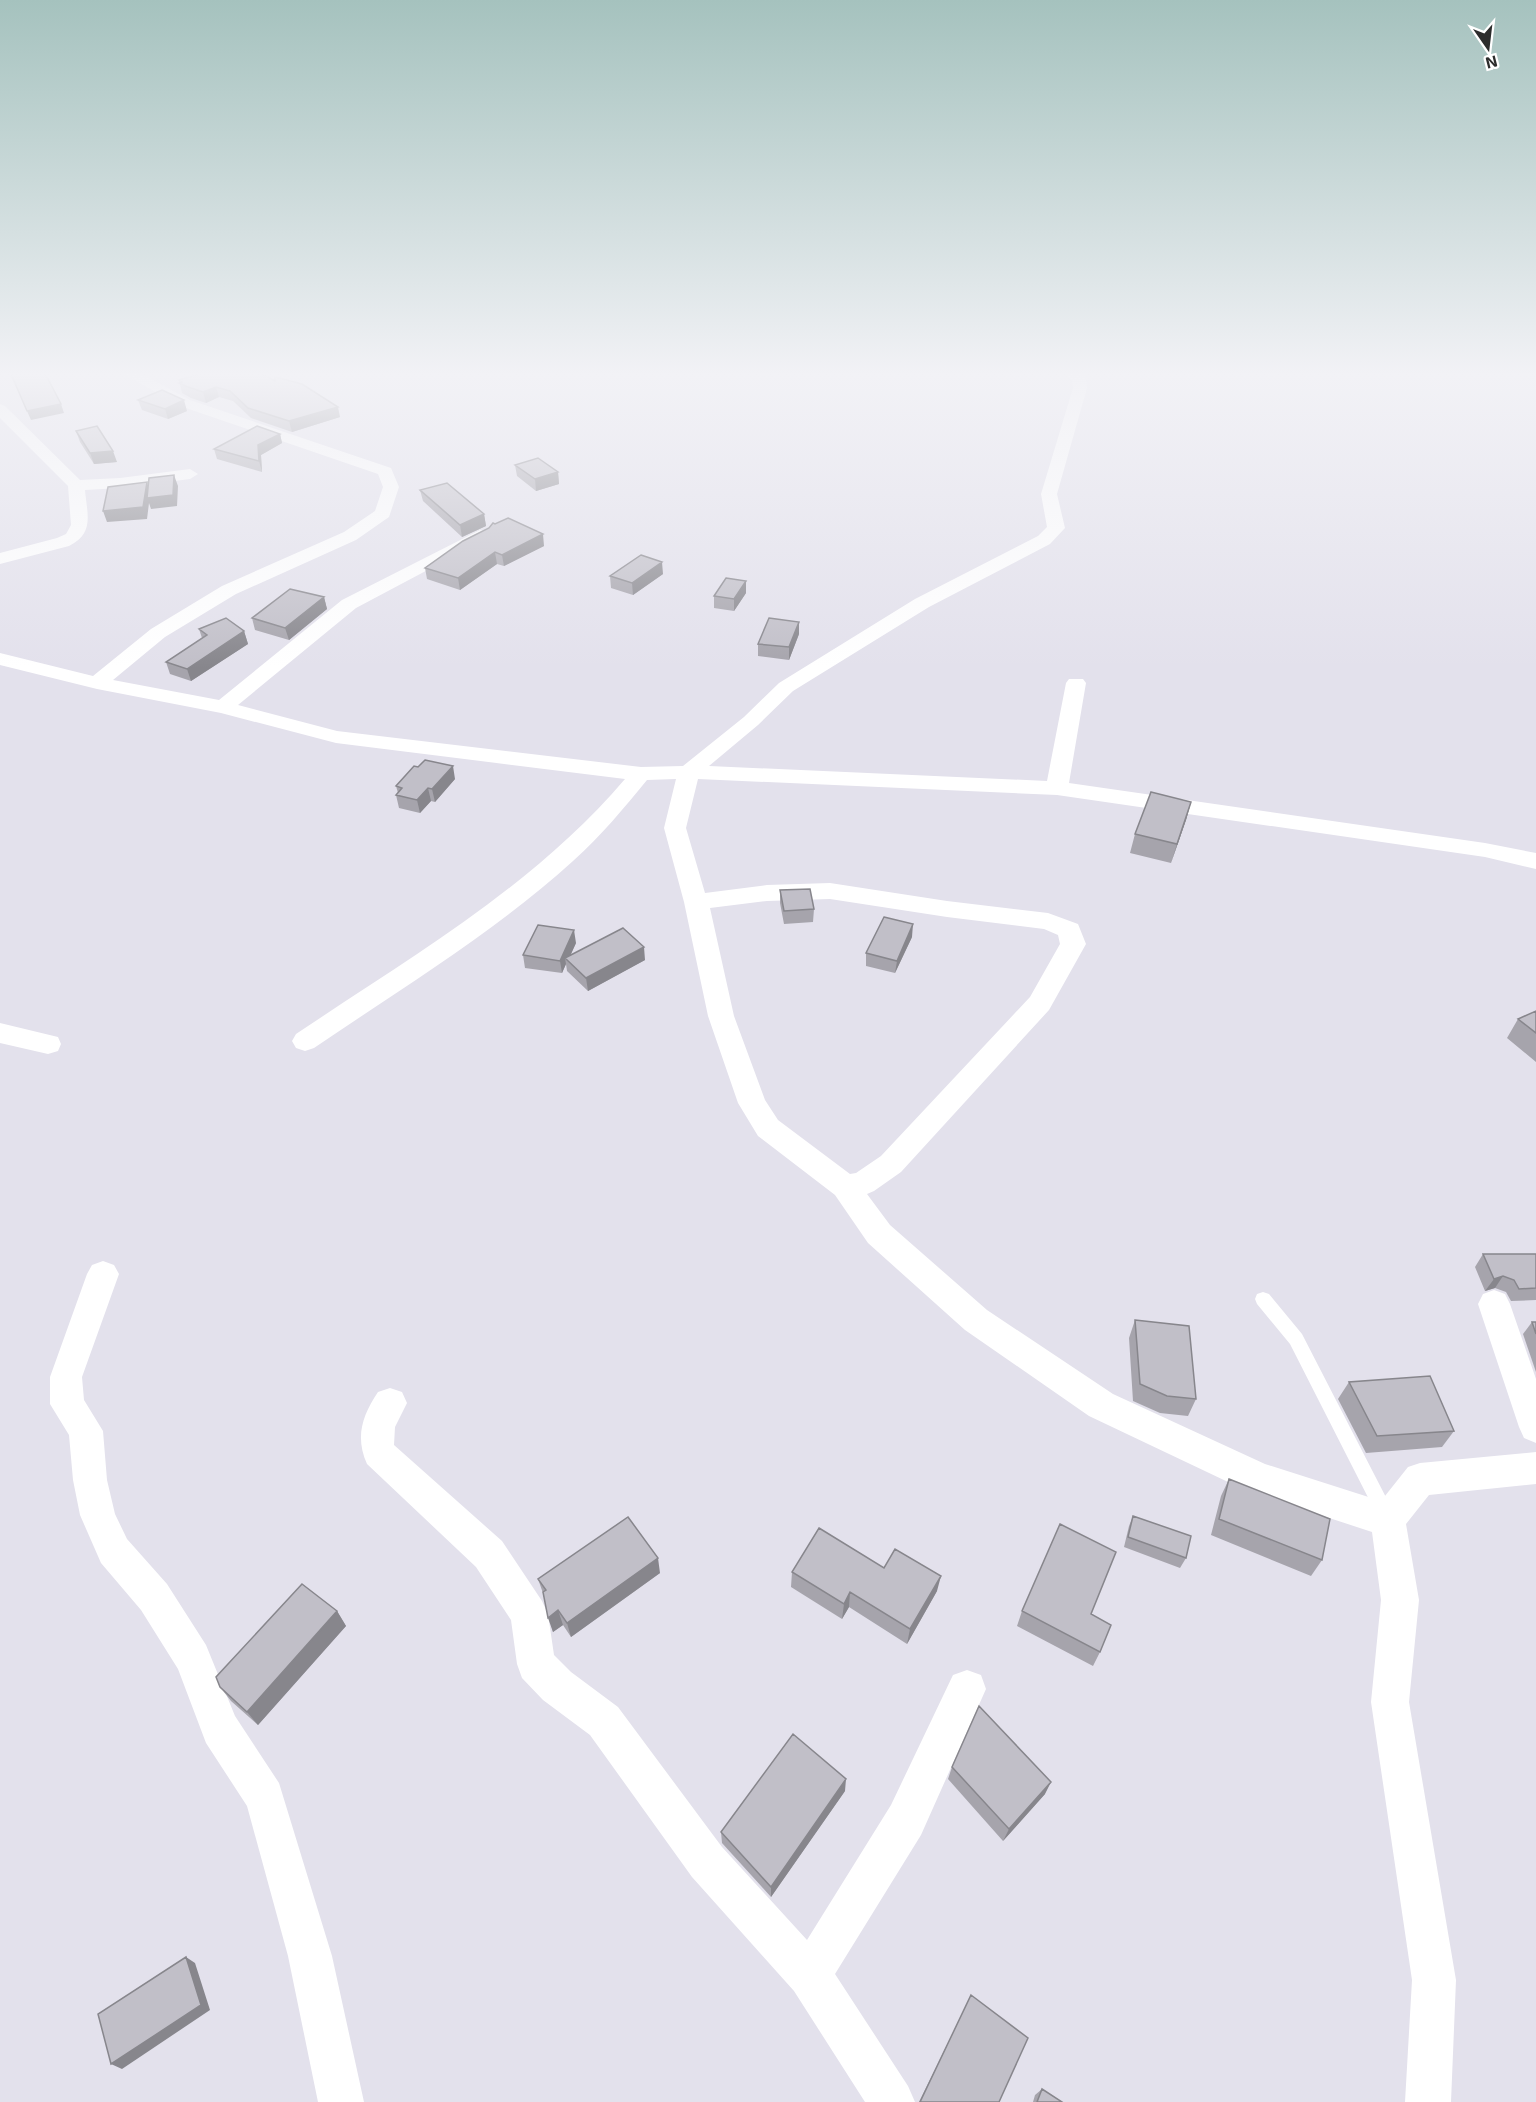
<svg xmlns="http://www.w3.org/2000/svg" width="1536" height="2102" viewBox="0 0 1536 2102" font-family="'Exo 2',sans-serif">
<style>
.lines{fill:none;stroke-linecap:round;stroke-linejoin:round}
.service{fill:#fff;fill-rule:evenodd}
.minor{fill:#fff;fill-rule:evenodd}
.wall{fill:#a6a4ac}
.shaded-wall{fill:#87868c}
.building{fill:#c1bfc8;stroke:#87868c;stroke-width:1.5}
</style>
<rect width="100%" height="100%" fill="#e3e1ec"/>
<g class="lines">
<path class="service" d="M1263,1292L1269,1294L1302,1334L1392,1509L1395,1515L1392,1521L1386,1524L1380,1521L1290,1344L1257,1304L1255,1299L1257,1294Z"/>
<path class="minor" d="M124,374H142L190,400L391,468L399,487L389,517L356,540L236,594L165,637L113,680L219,700L342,600L480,530L486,531L489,535L486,539L356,608L238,705L337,731L641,767L683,766L744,717L779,683L915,599L1038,536L1047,527L1041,494L1073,388L1072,380L1065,374H1083L1086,378L1087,388L1057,494L1065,528L1050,544L929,607L793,691L758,725L709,766L1047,781L1066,683L1069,679H1083L1086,683L1069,783L1485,843L1536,853V869L1485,857L1057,795L698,779L686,828L705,893L767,885L830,883L947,901L1048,913L1078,924L1086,944L1049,1010L901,1172L874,1191L867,1194L890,1225L987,1310L1113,1394L1265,1464L1381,1501L1408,1467L1420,1463L1536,1452V1484L1429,1495L1406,1524L1419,1600L1409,1702L1456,1980L1451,2102H1405L1412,1980L1371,1702L1381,1600L1372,1532L1247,1491L1089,1416L965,1330L868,1243L835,1195L758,1136L738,1103L708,1016L684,902L664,828L676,779L647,780C624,808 601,836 573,861C495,932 402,988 314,1048L305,1051L296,1048L292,1041L296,1034C411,957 534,886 625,779L336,743L221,713L97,689L0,665V653L93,676L151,629L222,586L344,532L375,511L383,487L378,474L180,406ZM830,899L947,917L1044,929L1058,935L1060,944L1030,997L881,1156L856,1173L850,1174L778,1120L765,1100L734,1016L710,908L767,901Z
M0,404L5,406L80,480L120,478L190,469L198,474L190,479L120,488L85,490C87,514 95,533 69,546L0,564V553L57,538L66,534L71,525L68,486L0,418Z
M0,1023L58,1037L61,1044L58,1051L48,1054L0,1043Z
M103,1261L114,1265L119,1274L82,1377L84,1400L103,1431L107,1480L115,1514L127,1539L167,1584L206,1645L235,1716L279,1783L332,1956L364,2102H318L288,1956L247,1806L206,1743L178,1669L141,1610L101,1563L80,1515L73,1480L69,1435L50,1404V1377L87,1274L92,1265Z
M1494,1290L1505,1294L1510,1304L1536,1379V1443L1524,1438L1519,1427L1478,1304L1483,1294Z
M390,1388L402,1392L407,1403L395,1427L394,1445L502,1541L542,1601L548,1614L554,1655L571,1672L618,1707L722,1847L807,1940L891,1805L953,1675L967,1670L981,1675L986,1689L921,1835L835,1974L908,2086L915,2102H865L794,1991L692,1877L590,1735L543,1700L522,1678L517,1664L511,1620L476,1567L367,1464C355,1437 362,1416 378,1392Z"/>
</g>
<path class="wall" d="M199,374H266L267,376L340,417L292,432L251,418L233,401L219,397L206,403L191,398L182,393L179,380Z
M138,400L187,411L168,419L142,410Z
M76,431L117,462L94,464L80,442Z
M280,434L282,443L261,455L262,472L217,459L214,449Z
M515,465L558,472L559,484L536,491L517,476Z
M420,490L484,514L486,526L462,537L423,501Z
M495,524L544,546L504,566L497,564L460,590L427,579L425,568Z
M663,574L633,595L611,588L610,576Z
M746,593L734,611L714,608V596Z
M324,597L327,609L289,640L255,630L252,618Z
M199,629L244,631L248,644L191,681L170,674L166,662L202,638Z
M799,634L789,660L758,656V644Z
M455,779L435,802L431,801L420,813L399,808L396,795L398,793L396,786Z
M1191,802L1186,820L1171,863L1130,853L1135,834Z
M780,890L814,909L813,922L784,924L780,903Z
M912,937L895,973L866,966V953Z
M576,943L570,955L645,960L588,991L567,971L566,964L562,973L525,968L523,955Z
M1536,1011V1062L1507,1038L1518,1019Z
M1483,1254H1536V1300L1511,1301L1506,1292L1495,1288L1485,1291L1475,1267Z
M1135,1320L1196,1399L1188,1416L1160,1413L1133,1401L1129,1338Z
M1532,1322H1536V1372L1523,1334Z
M1349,1382L1454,1431L1442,1447L1366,1453L1338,1399Z
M1229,1479L1322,1560L1311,1576L1211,1535L1221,1496Z
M1133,1516L1186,1558L1180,1568L1124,1547L1129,1526Z
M884,1568L937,1591L907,1644L849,1607L842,1619L791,1587L792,1572Z
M660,1573L571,1637L563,1625L553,1632L544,1596L538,1579Z
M337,1611L346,1626L258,1725L231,1701L220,1687Z
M1022,1611L1091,1614L1100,1652L1093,1666L1017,1626Z
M952,1767L1045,1794L1003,1841L948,1779Z
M845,1791L771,1897L722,1843L721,1832Z
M971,1995L999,2102H919L967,2004Z
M1042,2089L1062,2102H1033L1035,2095Z"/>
<path class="shaded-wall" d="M216,387L219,397L206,403L203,392Z
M184,400L187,411L168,419L165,409Z
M61,404L64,413L31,420L27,411Z
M338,407L340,417L292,432L289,421Z
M280,434L282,443L261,455L262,472L259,461L258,445Z
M113,451L117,462L94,464L90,453Z
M558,472L559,484L536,491L535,479Z
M174,475L178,486L177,506L151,509L149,503L147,519L107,522L103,511L147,482L150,493Z
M484,514L486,526L462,537L460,525Z
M543,534L544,546L504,566L502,555Z
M495,552L497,564L460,590L458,578Z
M662,562L663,574L633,595L632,583Z
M746,581V593L734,611V599Z
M324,597L327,609L289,640L285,628Z
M799,622V634L789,660V647Z
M244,631L248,644L191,681L187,669Z
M453,766L455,779L435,802L432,789Z
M428,788L431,801L420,813L417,800Z
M1191,802L1186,820L1171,863L1177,844Z
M913,924L912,937L895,973L897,961Z
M574,930L576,943L568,961L565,958L566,964L562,973L560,961Z
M644,947L645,960L588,991L586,978Z
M1503,1276L1495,1288L1485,1291L1494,1279Z
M658,1558L660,1573L571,1637L567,1623Z
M941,1576L937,1591L907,1644L910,1629Z
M850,1592L849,1607L842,1619L844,1604Z
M558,1610L563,1625L553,1632L548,1618Z
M337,1611L346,1626L258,1725L247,1712Z
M846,1779L845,1791L771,1897V1887Z
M1051,1782L1045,1794L1003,1841L1009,1829Z
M186,1957L195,1963L210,2010L122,2069L111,2064Z"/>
<path class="building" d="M11,374H44L47,377L61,404L27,411Z
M199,374H263L275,381V377L302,384L338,407L289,421L248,408L230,391L216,387L203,392L188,387L179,383L182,382L179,380Z
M162,390L184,400L165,409L138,400Z
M97,426L113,451L90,453L76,431Z
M257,426L280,434L258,445L259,461L214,449Z
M538,458L558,472L535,479L515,465Z
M174,475L173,495L147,498L149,478Z
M147,482L143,507L103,511L108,487Z
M447,483L484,514L460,525L420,490Z
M508,518L543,534L502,555L495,552L458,578L425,568L463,541L489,528L493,523L495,524Z
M641,555L662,562L632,583L610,576Z
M726,578L746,581L734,599L714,596Z
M290,589L324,597L285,628L252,618Z
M226,618L244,631L187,669L166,662L207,635L199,629Z
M769,618L799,622L789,647L758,644Z
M425,760L453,766L432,789L428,788L417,800L396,795L402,788L396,786L414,766L418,767Z
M1151,792L1191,802L1177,844L1135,834Z
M810,889L814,909L784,911L780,890Z
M884,917L913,924L897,961L866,953Z
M538,925L574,930L560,961L523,955Z
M623,928L644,947L586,978L565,958Z
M1536,1011V1033L1518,1019Z
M1483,1254H1536V1288L1519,1289L1514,1280L1503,1276L1494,1279Z
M1135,1320L1189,1326L1196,1399L1167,1396L1140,1384Z
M1532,1322H1536V1334Z
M1430,1376L1454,1431L1377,1436L1349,1382Z
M1229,1479L1330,1519L1322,1560L1219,1519Z
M1133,1516L1191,1536L1186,1558L1128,1537Z
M628,1517L658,1558L567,1623L558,1610L548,1618L543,1592L546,1590L538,1579Z
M1060,1524L1116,1552L1091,1614L1111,1625L1100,1652L1022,1611Z
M819,1528L884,1568L895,1549L941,1576L910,1629L850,1592L844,1604L792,1572Z
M302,1584L337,1611L247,1712L220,1687L216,1677Z
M979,1706L1051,1782L1009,1829L952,1767Z
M793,1734L846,1779L771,1887L721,1832Z
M186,1957L201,2005L111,2064L98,2014Z
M971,1995L1028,2038L999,2102H920Z
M1042,2089L1062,2102H1037Z"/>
<linearGradient id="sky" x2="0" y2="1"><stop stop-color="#a5c2be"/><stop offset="0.56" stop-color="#f2f2f6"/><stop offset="1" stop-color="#f2f2f6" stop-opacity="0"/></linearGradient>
<rect width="1536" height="668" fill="url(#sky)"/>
<g transform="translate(1488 48) rotate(166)" stroke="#ffffff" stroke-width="4.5" paint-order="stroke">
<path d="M0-4.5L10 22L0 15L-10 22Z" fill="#2c2c2c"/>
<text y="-9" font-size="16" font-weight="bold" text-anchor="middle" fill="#2c2c2c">N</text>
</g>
</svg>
